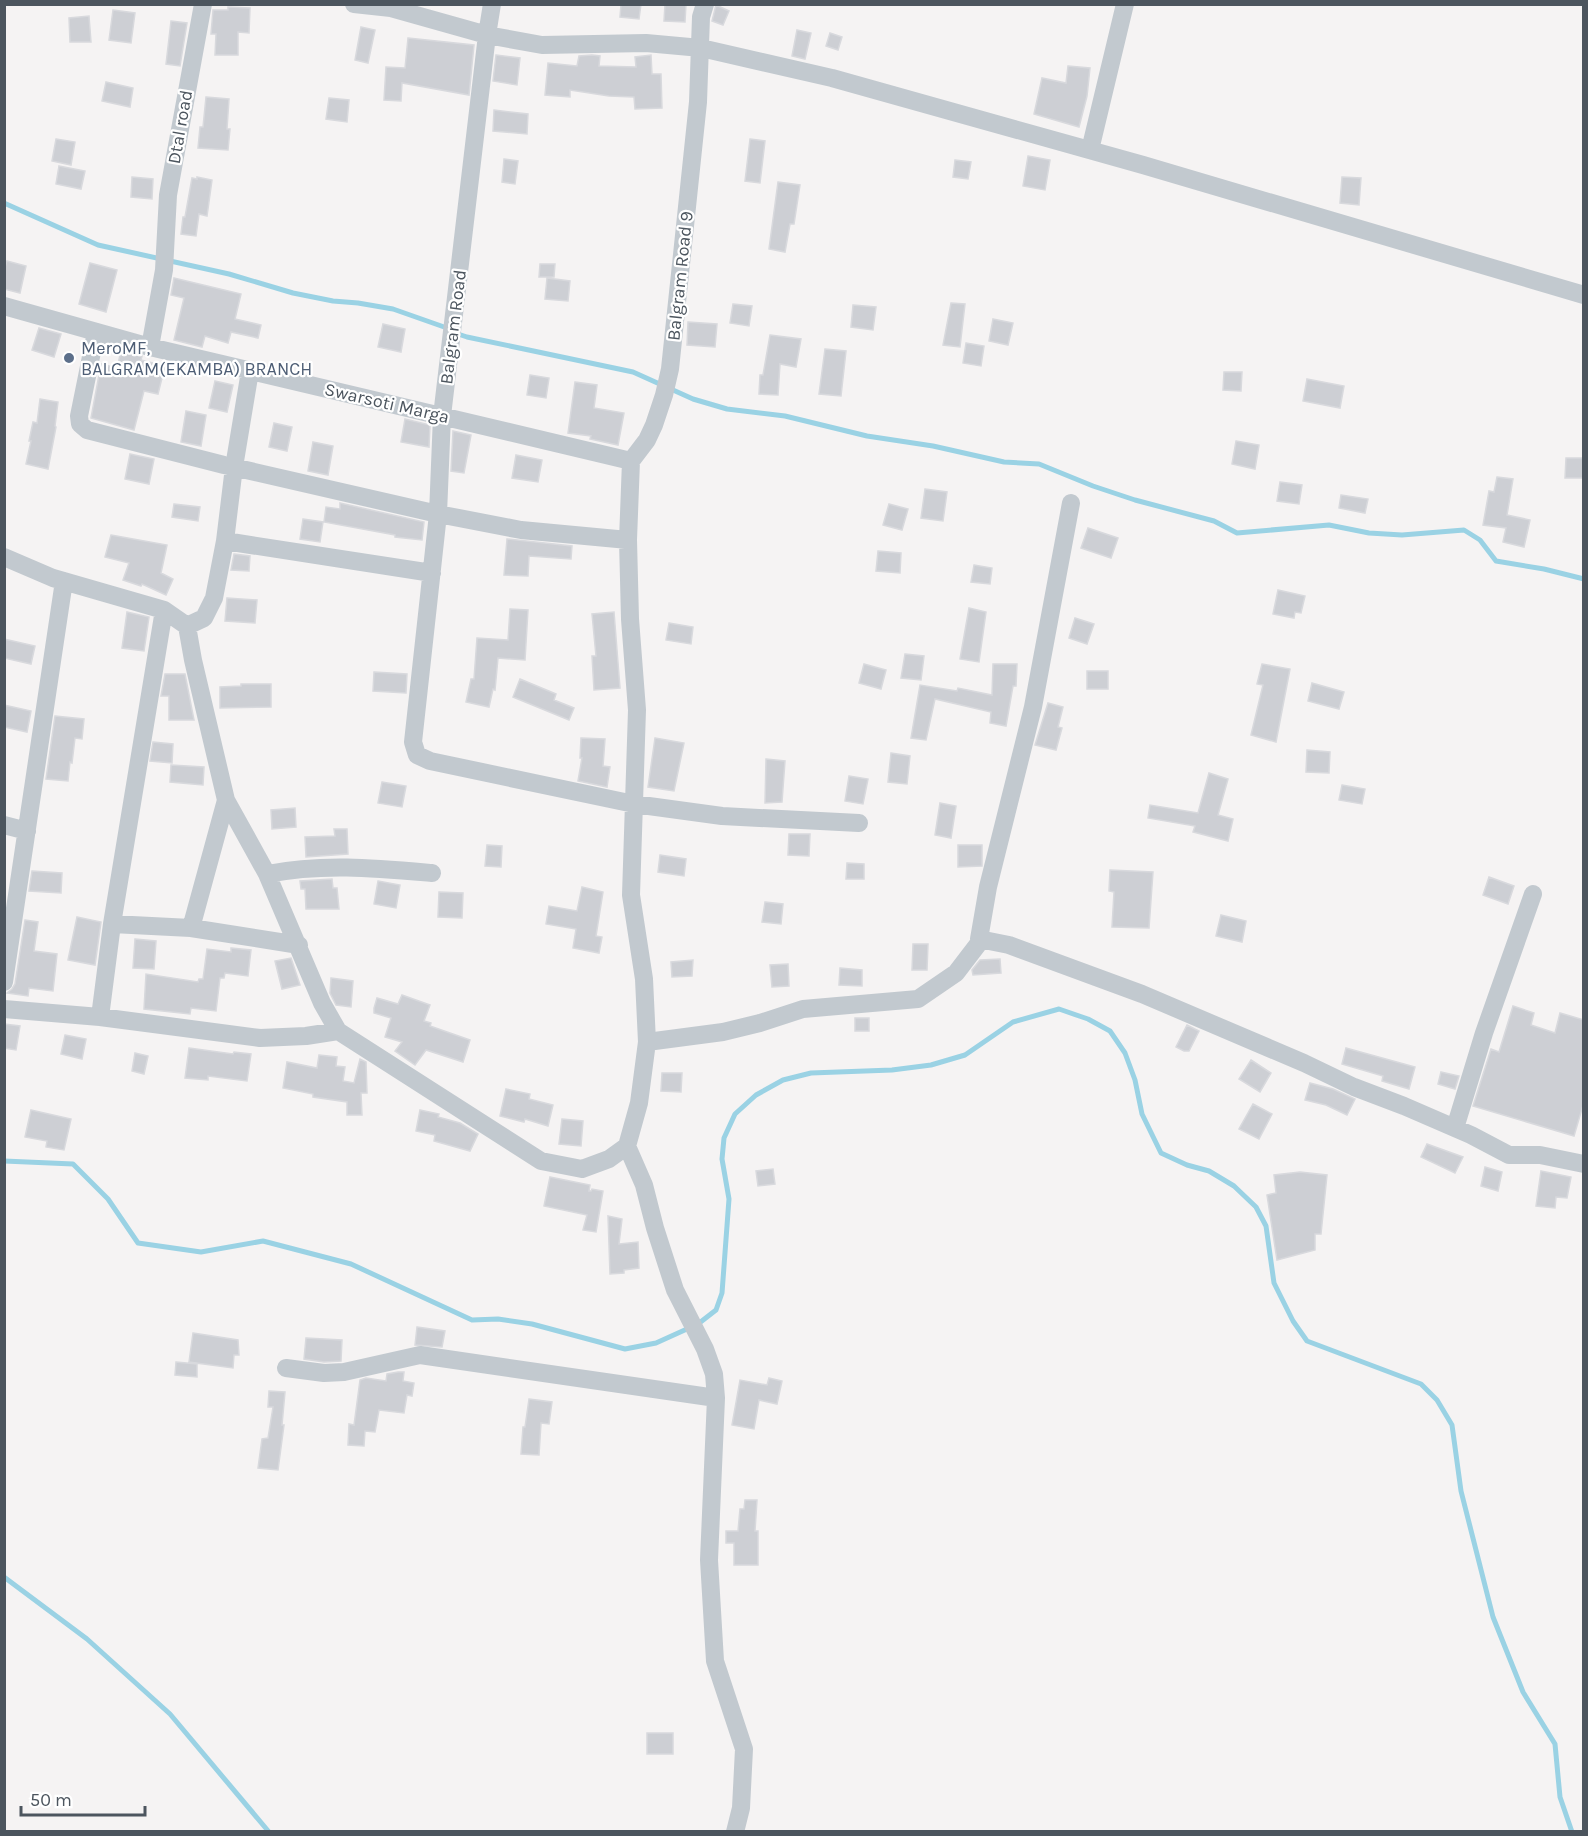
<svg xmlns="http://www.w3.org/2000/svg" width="1588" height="1836" viewBox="0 0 1588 1836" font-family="Karla,sans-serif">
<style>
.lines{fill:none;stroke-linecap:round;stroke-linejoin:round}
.stream{stroke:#9ad2e4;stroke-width:5}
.building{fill:#cdcfd4;stroke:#d8d9dd;stroke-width:1.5}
.minor{stroke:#c2c9cf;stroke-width:18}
.service-dot{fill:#5c6f8a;stroke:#fff;stroke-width:2}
.labels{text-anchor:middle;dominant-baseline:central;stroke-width:4.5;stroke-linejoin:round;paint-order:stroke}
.street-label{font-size:18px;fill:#4c555e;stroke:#fff}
.service-label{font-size:18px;fill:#4e5e75;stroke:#fff;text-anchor:start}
</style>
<rect width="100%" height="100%" fill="#f5f3f3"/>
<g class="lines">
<path class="stream" d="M4,203L98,245L229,274L293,293L333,301L358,303L393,309L447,328
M458,334L467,337L633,372L693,399L727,409L785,416L867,436L933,446L1004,462L1039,464L1093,486L1135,500L1214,521L1237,533L1329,525L1369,533L1402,535L1464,530L1480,540L1496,561L1544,569L1584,579
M4,1161L73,1164L108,1199L138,1243L201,1252L263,1241L351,1264L472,1320L498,1319L532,1324L625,1349L656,1343L698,1324L716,1310L722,1293L729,1199L722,1159L724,1138L735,1114L756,1095L783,1080L811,1073L892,1070L931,1065L965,1055L1013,1022L1059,1009L1088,1019L1110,1031L1125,1053L1135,1080L1142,1114L1161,1153L1187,1165L1209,1171L1234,1186L1256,1207L1266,1226L1274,1283L1293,1321L1307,1341L1421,1384L1437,1400L1452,1425L1461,1491L1493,1617L1523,1692L1555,1744L1560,1797L1572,1832
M4,1577L87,1639L170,1714L269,1832"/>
</g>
<path class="building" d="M621,4H641L639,19L620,17Z
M665,4H686L685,22L664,21Z
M716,5L729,11L723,25L712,21Z
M228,7L250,8L249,33L238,32V55H215L216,34H211L213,10H228Z
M113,10L135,13L131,43L109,40Z
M89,16L91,42H70L69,18Z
M171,21L187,23L180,66L166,64Z
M361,27L375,30L368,63L355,60Z
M797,30L811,33L805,59L792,56Z
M830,33L842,37L838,50L826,46Z
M408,38L474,45L469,95L402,83L401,101L384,100L386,67L405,68Z
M496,55L520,58L517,85L493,81Z
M651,55L652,74H661L662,108L635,109L634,97L609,96L570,90V97L545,95L548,63L577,66L579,56L592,55L600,56L599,66L636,67L635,57Z
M1068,66L1090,68L1087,96L1079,127L1034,114L1042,78L1066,83Z
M106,82L133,88L130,107L102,101Z
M206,97L229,99L227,129H230L228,150L198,148L200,127H203Z
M329,98L349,100L347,122L326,119Z
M494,110L528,114L527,134L493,131Z
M56,139L75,142L71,165L52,161Z
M750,139L765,141L760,183L745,181Z
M1028,156L1050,160L1045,190L1023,186Z
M504,159L518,161L515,184L502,182Z
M955,160L971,162L968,179L953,177Z
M59,166L85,171L81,189L56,184Z
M132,177L153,179L152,199L131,197Z
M197,177L212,180L207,216L199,214L196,236L181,234L183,217H185L192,178L197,179Z
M1342,177L1361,178L1359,205L1340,203Z
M778,182L800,185L794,224H790L785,252L769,249Z
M7,261L26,266L20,293L4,289V270Z
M90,263L117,270L106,312L79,304Z
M540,264H555L554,277H539Z
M174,278L241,294L235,319L261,325L258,338L231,332L228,343L205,336L202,347L174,340L184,298L171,295Z
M547,278L570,281L568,301L545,299Z
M951,303L965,304L960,347L943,345Z
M733,304L752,306L749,326L730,323Z
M853,305L876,307L873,330L851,327Z
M993,319L1013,323L1008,345L989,341Z
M688,322L717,324L715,347L687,345Z
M383,324L405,329L401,352L378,347Z
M39,328L61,334L54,357L32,350Z
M770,335L801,339L796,367L780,364L778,395L759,394L760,375H763Z
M966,343L984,346L981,366L963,363Z
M825,349L846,351L841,396L819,394Z
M121,351L142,356L141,360L165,366L158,394L144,391L134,430L91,418L101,364L117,368Z
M1224,372H1242L1241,391L1223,390Z
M530,375L549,378L546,398L527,395Z
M1307,379L1344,386L1340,408L1303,401Z
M215,381L233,385L227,412L209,408Z
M575,382L597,385L594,408L624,413L618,445L590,439L591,436L568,433Z
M40,399L58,402L55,426L56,427L48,469L26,464L31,441H29L33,422L37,423Z
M186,411L206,415L201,446L181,442Z
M405,419L430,425L429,447L401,442Z
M274,423L292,427L287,451L269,447Z
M453,431L471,435L464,473L451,471Z
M1236,441L1259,445L1255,469L1232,464Z
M313,442L333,446L328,475L308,471Z
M130,454L154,459L149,484L125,479Z
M516,455L542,460L538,482L512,478Z
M1566,458H1584V478H1565Z
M1497,477L1513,479L1507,515L1530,520L1524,547L1503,542L1506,528L1483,525L1489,491L1494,492Z
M1280,482L1302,485L1299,504L1277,501Z
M925,489L947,492L943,521L921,518Z
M1341,495L1368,499L1365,513L1339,508Z
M340,503L424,522L422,540L395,537V535L324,522L326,507L340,509Z
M174,504L200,507L198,521L172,517Z
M889,504L908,509L902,530L883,525Z
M303,519L323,522L320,542L300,539Z
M1088,528L1118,538L1111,558L1081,548Z
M111,535L167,545L161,573L173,579L166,595L142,584L141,586L123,580L129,563L105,557Z
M507,539L572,546L571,559L529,556L528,576L504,575Z
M878,551L901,553L900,573L876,571Z
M234,554L250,556L249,571L231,570Z
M974,565L992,568L990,584L971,582Z
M1278,590L1305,596L1301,613L1295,612L1294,618L1273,614Z
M227,598L257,600L255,623L225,621Z
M969,608L986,612L979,662L960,659Z
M510,609L528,610L525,660L498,658L495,690L493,689L489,707L466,702L471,679H474L477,638L508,640Z
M127,612L149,617L144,651L122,648Z
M614,612L620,688L594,690L592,656H596L592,614Z
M1075,618L1094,624L1087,644L1069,638Z
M669,623L693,627L691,644L666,640Z
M4,639L35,646L31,664L4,658Z
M905,654L924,656L921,680L901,678Z
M864,664L886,670L881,689L859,683Z
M993,664H1017L1016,686H1013L1006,726L990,723L991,712L935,699L926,740L911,738L920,685L957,691L958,688L992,695Z
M1262,664L1290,669L1276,742L1251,735L1263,685L1257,684Z
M1087,671H1108V689H1087Z
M374,672L407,674L406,693L373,691Z
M165,674H185L194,720H169V696H161Z
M520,679L556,694L554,700L574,708L569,720L513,697Z
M1312,683L1344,692L1339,709L1308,701Z
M241,684H271V707L220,708V687L241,686Z
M1048,703L1063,707L1058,727L1062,728L1056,750L1035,745Z
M4,705L31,711L27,732L4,727Z
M55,716L84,719L82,739L75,738L72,763L70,762L68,781L46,779Z
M581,738L605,739L603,766L610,767L607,787L578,781L582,758H580Z
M655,738L684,743L674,791L648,787Z
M153,742L173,744L172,763L150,761Z
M1307,750L1330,752L1329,773L1306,772Z
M891,753L910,756L907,784L888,782Z
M766,759L785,761L782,802L765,803Z
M171,765L204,767L203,785L170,782Z
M1209,773L1228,779L1218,815L1233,819L1228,841L1193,832L1195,826L1148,818L1150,805L1198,813Z
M849,776L868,779L863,804L845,801Z
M382,782L406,786L402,807L378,803Z
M1342,785L1365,789L1362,804L1339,800Z
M940,803L956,806L951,838L935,835Z
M295,808L296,827L272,829L271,810Z
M334,829H347L348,854L306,857L305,837L335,836Z
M789,834H810L809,856L788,855Z
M487,845L502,846L501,867L485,866Z
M958,845H982V866L958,867Z
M660,855L686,859L684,876L658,872Z
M847,863L864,864V879H846Z
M1110,870L1153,872L1149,928L1112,927L1114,892L1109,891Z
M32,871L62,873L61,893L29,891Z
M1489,877L1514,886L1508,904L1483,895Z
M332,879L333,888H337L339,909H306L305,889H301L300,881Z
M378,881L400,885L396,908L374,904Z
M582,887L603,892L596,936L602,937L599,953L573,948L576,929L546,924L549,906L577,911Z
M439,892L463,893L462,918L438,917Z
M765,902L783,904L781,924L762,922Z
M1221,915L1246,921L1242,942L1216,936Z
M77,917L101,922L95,965L68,960Z
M25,920L38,922L34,951L57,954L53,991L29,988L28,996L7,993L12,989L15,984Z
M135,939L156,941L154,969L133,968Z
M913,944H928L927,970H912Z
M231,948L251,950L248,976L225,973L224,978H220L216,1011L191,1008L190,1014L144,1009L146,974L198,982L199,979H203L207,949L231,952Z
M291,958L300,985L282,989L275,961Z
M1000,959L1001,973L973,975L972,970L980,960Z
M693,960L692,976L672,977L671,962Z
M788,964L789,986L772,987L770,965Z
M840,968L862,970V986L839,985Z
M331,978L353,981L351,1007L336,1005L330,993Z
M402,995L430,1005L424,1021L431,1023L430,1026L470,1040L463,1062L426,1050L415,1065L395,1051L402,1042L385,1037L391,1018L374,1013V1008L377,998L398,1004Z
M1513,1006L1534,1013L1531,1025L1555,1033L1560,1013L1584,1020V1102L1574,1136L1473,1106L1491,1049L1499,1052Z
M855,1018H869V1031H855Z
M4,1024L20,1026L16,1050L4,1048Z
M1187,1025L1199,1031L1189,1051H1184L1176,1047Z
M65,1035L86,1039L82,1059L61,1054Z
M189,1048L233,1054L234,1052L251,1054L247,1081L208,1076V1080L185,1078Z
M1346,1048L1415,1067L1409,1089L1382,1081L1383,1076L1342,1064Z
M135,1053L148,1056L144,1074L132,1071Z
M319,1055L337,1057L336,1066L345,1067L343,1081L354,1083L360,1059L366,1062L367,1093H361L362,1115H347V1102L313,1097V1094L283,1088L287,1062L317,1068Z
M1251,1060L1271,1073L1260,1092L1239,1079Z
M1441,1072L1459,1076L1455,1089L1438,1084Z
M662,1073H682L681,1092L661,1091Z
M1310,1083L1333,1089L1355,1099L1347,1115L1326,1105L1305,1100Z
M506,1089L530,1094L529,1099L553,1105L548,1126L525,1119L524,1122L500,1116Z
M1253,1104L1272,1114L1259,1139L1239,1129Z
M31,1110L71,1119L64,1150L46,1147L47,1141L25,1137Z
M420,1110L439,1114L438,1117L460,1123L478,1134L470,1151L434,1141L435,1135L416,1131Z
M562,1119L583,1121L581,1146L559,1144Z
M1427,1144L1463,1157L1455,1173L1421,1157Z
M1485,1167L1502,1172L1498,1191L1481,1186Z
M773,1169L775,1184L758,1186L756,1171Z
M1541,1171L1571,1177L1567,1198L1556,1197L1555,1208L1536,1206Z
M1300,1172L1327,1175L1321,1234H1315V1250L1277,1260L1267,1195L1276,1193L1274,1175Z
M550,1177L590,1185L589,1191H591L592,1189L603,1191L596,1232L583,1230L587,1215L544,1206Z
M608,1216L622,1219L619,1244L638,1242L639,1268L624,1270V1273L610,1274Z
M417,1327L445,1331L442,1347L415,1345Z
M193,1333L238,1340L239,1355H234L233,1368L189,1362Z
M306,1338L342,1340L341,1361L324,1362L304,1359Z
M176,1362L197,1364V1377L175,1375Z
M398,1372H404L403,1381L414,1383L412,1396L407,1395L404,1413L379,1410L375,1432L365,1431L364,1446L348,1445L349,1424L354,1425L360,1380L366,1378L386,1381L387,1374Z
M769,1378L782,1381L777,1404L759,1400L754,1429L732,1425L740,1380L767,1385Z
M269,1391L285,1392L282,1425H284L278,1470L258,1468L262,1439L268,1438L273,1407H268Z
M529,1399L552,1402L549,1424L541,1423L539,1455L521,1454L523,1427H525Z
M745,1500H757L755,1531H758V1565H734V1543H726V1531H738L740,1509H744Z
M647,1733H673V1754H647Z"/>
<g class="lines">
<path class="minor" d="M354,4L391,8L487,35L442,416L438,514L413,742L417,755L430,761L634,804L722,816L859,823
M492,4L487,35L542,45L646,43L701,48L832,78L1143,165L1584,295
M1090,150L1125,4
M4,306L150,347L631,461
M150,347L164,270L168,195L203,4
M1071,503L1033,707L988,887L979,939L1009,945L1142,994L1304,1063L1354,1087L1404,1106L1471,1135L1509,1155H1540L1584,1164
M628,540L631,461L647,440L654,425L664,395L670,369L698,102L701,17L705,4
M225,541L432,573
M4,557L53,578L164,610L187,626L193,660L226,800L267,874L322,1003L338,1031L541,1161L582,1169L609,1159L627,1146L639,1103L647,1042L644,979L631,895L637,710L630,619L628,540L521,530L438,514L224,465L87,430L80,424L79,416L96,332
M187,626L204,618L214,598L225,541L234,467L250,371
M226,800L191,928L299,945
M4,825L27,831
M267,874C323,863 375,868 432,873
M112,924L191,928
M4,982L64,581
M4,1009L100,1017L260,1038L306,1036L338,1031
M100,1017L112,924L164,610
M647,1042L723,1032L760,1023L803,1009L918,999L956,973L982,939
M1455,1128L1484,1033L1533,894
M627,1146L644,1185L655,1228L675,1290L705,1349L714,1374L716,1398
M286,1368L324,1373L344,1372L420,1355L716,1398L709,1560L715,1661L744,1749L741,1808L735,1832"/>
</g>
<circle class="service-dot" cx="69" cy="358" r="6"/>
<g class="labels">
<g class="street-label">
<text transform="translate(180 127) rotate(-80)">Dtal road</text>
<text transform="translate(680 276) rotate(-84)">Balgram Road 9</text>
<text transform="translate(453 327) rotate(-83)">Balgram Road</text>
<text transform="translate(387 403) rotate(13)">Swarsoti Marga</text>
</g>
<g class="service-label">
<text x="81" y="348">MeroMF,<tspan x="81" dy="21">BALGRAM(EKAMBA) BRANCH</tspan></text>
</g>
</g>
<rect width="1588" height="1836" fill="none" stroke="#4c555e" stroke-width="12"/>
<path d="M21 1806v9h124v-9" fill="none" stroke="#4c555e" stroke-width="3"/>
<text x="30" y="1806" font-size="18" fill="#4c555e" stroke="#ffffff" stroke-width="4.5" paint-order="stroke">50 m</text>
</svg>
